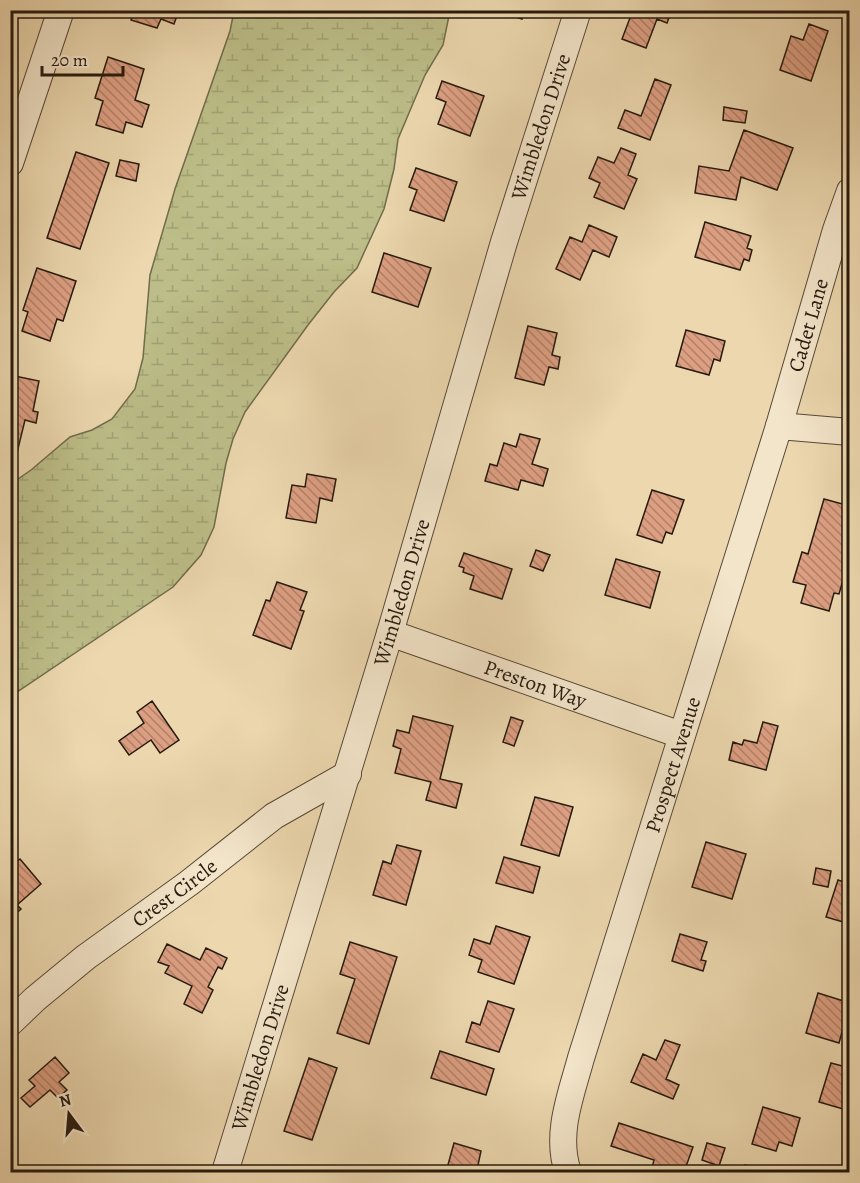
<svg xmlns="http://www.w3.org/2000/svg" width="860" height="1183" viewBox="0 0 860 1183" font-family="Alegreya,serif">
<style>
.wetland{fill:url(#wetland-marsh);stroke:#716c4c;stroke-width:1.5}
.building{fill:url(#building-back-hatch);stroke:#261a0f;stroke-width:1.5}
.lines{fill:none;stroke-linecap:round;stroke-linejoin:round}
.minor-casing{stroke:#584937;stroke-width:28}
.minor{stroke:#f3e5ca;stroke-width:26}
.labels{text-anchor:middle;dominant-baseline:central;stroke-width:5;stroke-linejoin:round;paint-order:stroke}
.street-label{font-size:21px;fill:#261a0f;stroke:#f3e5ca}
</style>
<defs>
<pattern id="wetland-marsh" width="20" height="14" patternUnits="userSpaceOnUse" patternTransform="scale(1.5)"><rect width="20" height="14" fill="#bcbd88"/><path d="M1 5h8M5 5V1M11 12h8M15 12V8" fill="none" stroke="#a1a274"/></pattern>
<pattern id="building-back-hatch" width="6" height="6" patternUnits="userSpaceOnUse" patternTransform="scale(1.5)"><rect width="6" height="6" fill="#dd9f82"/><path d="M-1 5l2 2M0 0l6 6M5-1l2 2" fill="none" stroke="#b38169"/></pattern>
</defs>
<rect width="100%" height="100%" fill="#ecd7ae"/>
<filter id="stains"><feTurbulence type="fractalNoise" baseFrequency=".00333" numOctaves="4"/><feColorMatrix values="0 0 0 0 .2 0 0 0 0 .09 0 0 0 0 .02 0 0 0 .5 -.17"/></filter>
<radialGradient id="worn" r=".72"><stop offset=".6" stop-color="#630" stop-opacity="0"/><stop offset="1" stop-color="#630" stop-opacity=".3"/></radialGradient>
<path class="wetland" d="M234,11H450L443,45L425,75L398,139L394,169L384,209L357,268L334,292L308,325L245,412L233,439L226,463L214,527L201,555L173,587L11,696V484L31,470L70,437L92,430L112,419L135,389L143,358L150,275L175,189L230,31Z"/>
<path class="building" d="M134,10H179L174,24L161,19L157,28L131,20Z
M494,10H525L522,19Z
M633,10H672L667,23L657,19L646,48L622,39Z
M809,24L828,31L811,81L780,70L791,36L803,40Z
M108,57L144,69L135,100L149,105L142,127L126,122L123,133L96,125L103,101L95,98Z
M655,79L671,85L650,140L618,128L625,110L641,116Z
M442,81L484,96L470,136L438,124L446,102L436,98Z
M724,107L747,111L745,123L723,120Z
M744,130L793,148L777,190L741,177L736,200L695,193L699,166L729,171Z
M621,148L636,154L628,175L637,179L624,209L594,197L600,183L589,178L598,157L614,163Z
M76,152L109,163L80,249L47,238Z
M120,160L139,164L136,181L116,176Z
M416,168L457,182L444,221L410,210L417,190L409,187Z
M705,222L751,236L747,248L752,250L749,261L744,259L740,270L695,257Z
M589,225L617,237L609,257L593,250L580,280L556,269L570,237L582,242Z
M384,253L431,268L418,307L372,292Z
M37,268L76,281L63,321L57,319L50,341L22,331L28,312L23,310Z
M528,326L557,333L552,355L560,357L558,369L549,367L544,385L515,378Z
M686,330L725,341L720,361L714,359L709,375L676,366Z
M10,375L39,381L33,411L38,412L36,423L25,420L16,457L10,456Z
M520,434L540,439L532,464L548,469L543,486L521,480L518,490L485,481L490,464L497,466L504,443L516,447Z
M307,474L336,479L332,501L320,498L316,523L286,518L292,485L305,487Z
M652,490L684,500L672,534L666,532L662,543L637,535Z
M824,499L850,506V545L845,562L848,563L839,594L834,593L829,611L801,603L806,585L793,582L802,552L808,554Z
M536,550L550,555L543,571L530,566Z
M464,553L512,569L502,599L470,589L474,576L463,572L464,568L459,566Z
M616,559L660,572L650,608L605,595Z
M277,582L307,592L300,610L304,611L291,649L253,635L266,600L270,601Z
M850,678V694L844,692Z
M152,701L179,740L160,753L151,740L129,755L119,741L144,723L137,712Z
M413,716L453,726L440,779L462,784L456,808L426,800L431,782L395,773L401,749L393,746L397,730L409,733Z
M511,717L523,721L514,746L503,742Z
M763,722L778,726L766,770L729,760L733,742L742,745L744,740L757,743Z
M535,797L573,807L559,856L521,845Z
M706,842L746,854L732,899L692,887Z
M397,845L421,851L406,905L373,895L383,861L391,864Z
M504,857L540,867L533,893L496,883Z
M20,859L41,884L17,905L21,909L10,919V867Z
M816,868L831,871L828,887L813,884Z
M838,880L850,884V924L826,917Z
M496,926L530,937L514,984L478,972L482,960L469,955L474,939L490,944Z
M680,934L707,942L701,960L706,961L703,971L672,961Z
M350,942L397,957L369,1044L337,1033L355,979L340,974Z
M167,944L200,960L206,948L227,958L222,969L218,967L208,987L213,990L202,1013L184,1004L192,986L165,973L169,966L158,962Z
M818,993L850,1003L839,1043L806,1033Z
M488,1001L514,1009L499,1052L466,1042L472,1022L480,1025Z
M665,1040L680,1045L666,1079L679,1085L673,1099L631,1082L643,1054L656,1060Z
M440,1051L494,1069L486,1095L431,1078Z
M55,1057L69,1073L59,1082L67,1090L58,1098L50,1090L30,1107L21,1098L35,1086L29,1080Z
M309,1058L337,1068L312,1140L284,1131Z
M831,1063L850,1068V1111L819,1102Z
M763,1107L800,1118L792,1146L779,1142L776,1151L752,1144Z
M619,1123L693,1147L684,1172H651L654,1160L611,1146Z
M454,1143L481,1151L478,1165L489,1168L487,1172H446Z
M707,1143L725,1148L719,1166L702,1160Z
M745,1165L761,1170V1172H743Z"/>
<g class="lines">
<g class="minor-casing">
<g id="minor">
<path d="M10,163L61,10"/>
<path id="s1" d="M779,426L836,230L850,191"/>
<path id="s2" d="M390,633L681,735"/>
<path id="s3" d="M10,1023L35,999L86,957L189,883L274,816L348,774"/>
<path id="s4" d="M225,1172L390,633L504,242L578,10"/>
<path id="s5" d="M568,1172C555,1134 571,1095 581,1058L779,426L850,432"/>
</g>
</g>
<use href="#minor" class="minor"/>
</g>
<g class="labels">
<g class="street-label">
<text stroke="none"><textPath href="#s4" startOffset="1092">Wimbledon Drive</textPath></text>
<text stroke="none"><textPath href="#s1" startOffset="105">Cadet Lane</textPath></text>
<text stroke="none"><textPath href="#s4" startOffset="606">Wimbledon Drive</textPath></text>
<text stroke="none"><textPath href="#s2" startOffset="154">Preston Way</textPath></text>
<text stroke="none"><textPath href="#s5" startOffset="424">Prospect Avenue</textPath></text>
<text stroke="none"><textPath href="#s3" startOffset="210">Crest Circle</textPath></text>
<text stroke="none"><textPath href="#s4" startOffset="120">Wimbledon Drive</textPath></text>
</g>
</g>
<rect width="860" height="1183" fill="none" stroke="#ecd7ae" stroke-width="36"/>
<rect x="12" y="12" width="836" height="1159" fill="none" stroke="#261a0f" stroke-width="3"/>
<rect x="18" y="18" width="824" height="1147" fill="none" stroke="#261a0f" stroke-width="1.5"/>
<g transform="translate(69 1114) rotate(344)" stroke="#f3e5ca" stroke-width="4.5" paint-order="stroke">
<path d="M0-4.5L10 22L0 15L-10 22Z" fill="#261a0f"/>
<text y="-9" font-size="16" font-weight="bold" text-anchor="middle" fill="#261a0f">N</text>
</g>
<path d="M42 66v9h81v-9" fill="none" stroke="#261a0f" stroke-width="3"/>
<text x="51" y="66" font-size="18" fill="#261a0f" stroke="#f3e5ca" stroke-width="4.5" paint-order="stroke">20 m</text>
<rect width="100%" height="100%" filter="url(#stains)"/>
<rect width="100%" height="100%" fill="url(#worn)"/>
</svg>
